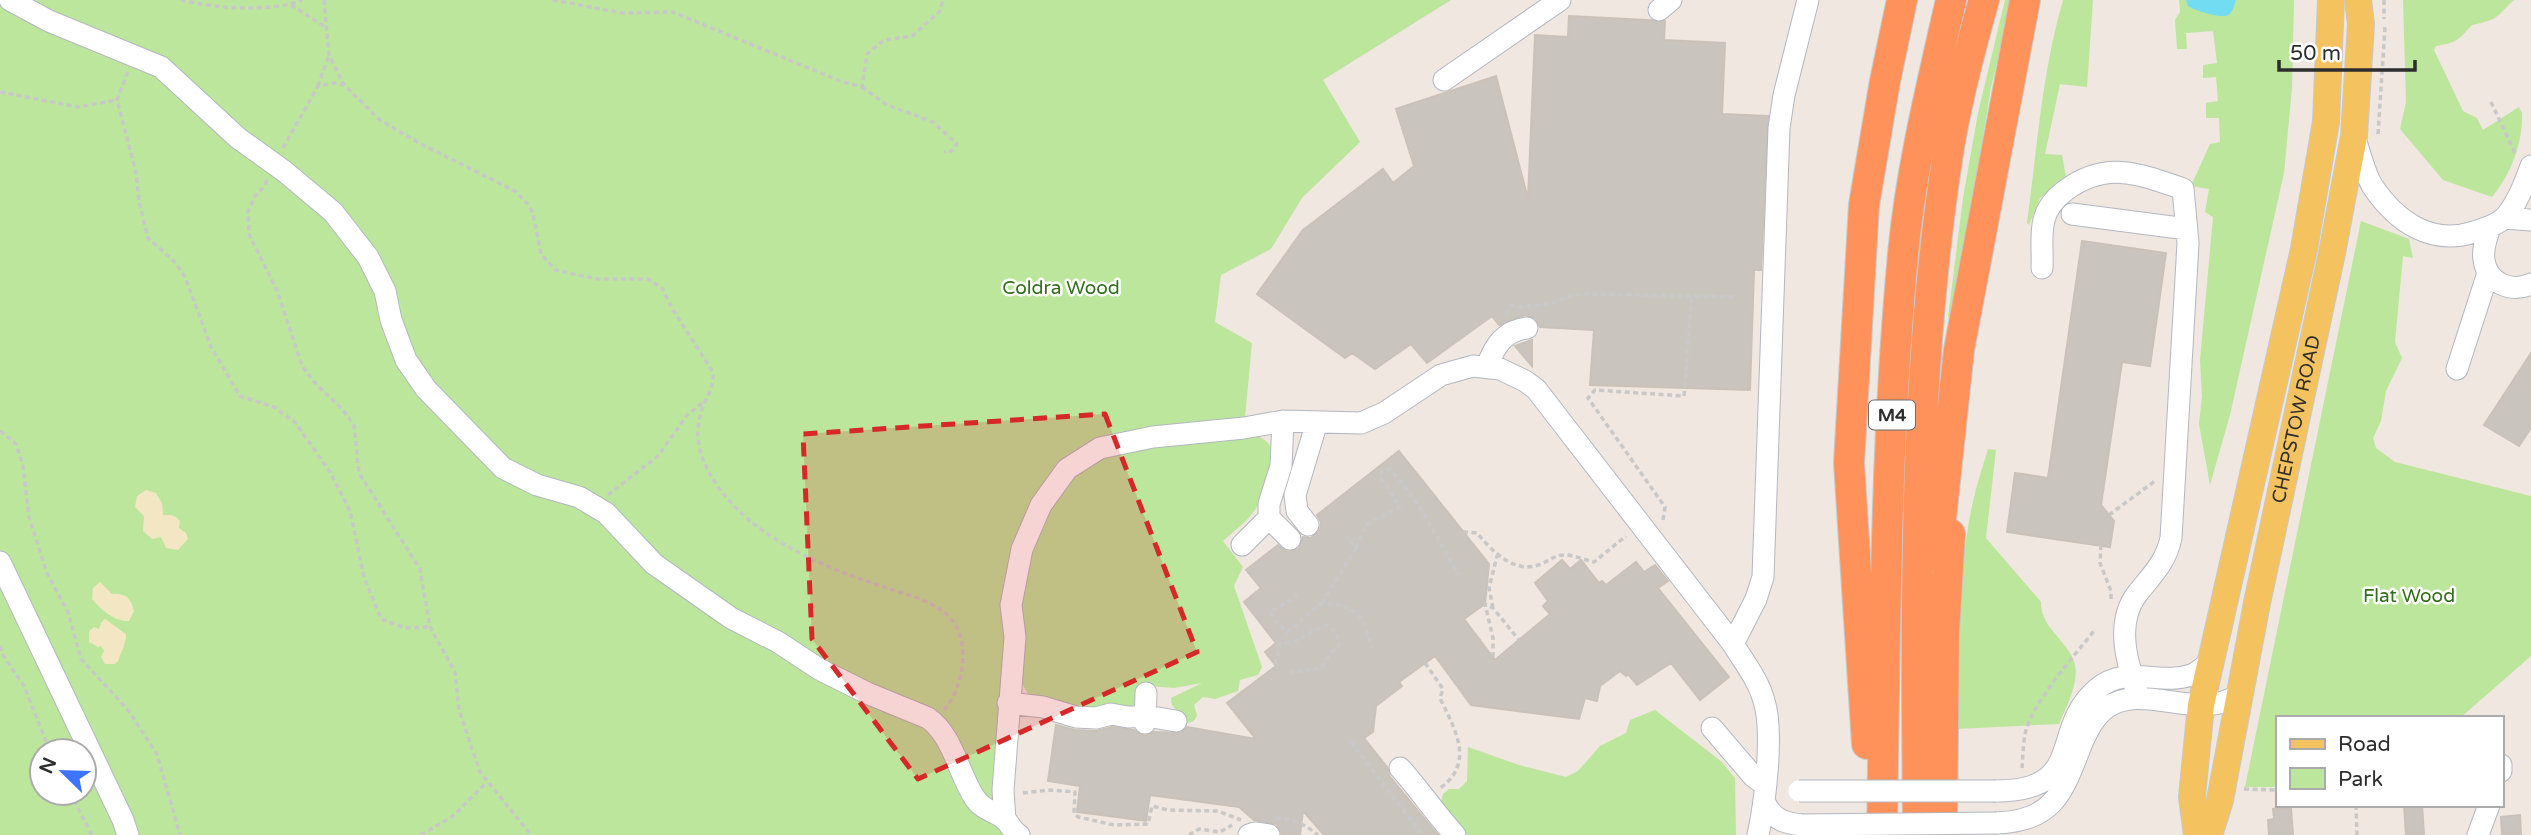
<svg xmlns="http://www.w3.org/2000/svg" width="2531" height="835" viewBox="0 0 2531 835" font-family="'Varela Round',sans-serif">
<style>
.green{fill:#bce69b;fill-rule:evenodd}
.sand{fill:#f3e7c3}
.water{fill:#72dcf2}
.building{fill:#cac4bf;stroke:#cac2b9;stroke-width:2}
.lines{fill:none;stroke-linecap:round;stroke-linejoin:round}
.minor-casing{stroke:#b3b7c1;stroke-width:23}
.major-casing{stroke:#c8c8c8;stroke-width:28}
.highway-casing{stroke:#c8c8c8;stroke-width:32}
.path{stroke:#c8c8c8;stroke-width:3.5;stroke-dasharray:5 3.5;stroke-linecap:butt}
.minor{stroke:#fff;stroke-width:21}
.major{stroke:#f4c35f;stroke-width:26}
.highway{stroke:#ff925a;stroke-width:30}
.minor-bridge-casing{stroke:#b3b7c1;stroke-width:23;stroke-linecap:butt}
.minor-bridge{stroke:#fff;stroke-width:21}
.marked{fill:#d62828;fill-opacity:0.2;stroke:#d62828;stroke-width:5;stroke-dasharray:14 9;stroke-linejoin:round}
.labels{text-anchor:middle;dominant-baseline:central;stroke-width:5;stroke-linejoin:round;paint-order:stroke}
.shield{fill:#fff;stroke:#6c6c6c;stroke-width:2}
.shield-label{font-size:18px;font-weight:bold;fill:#2d2d2d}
.park-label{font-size:19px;fill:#336e19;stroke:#fff}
.street-label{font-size:19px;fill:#2d2d2d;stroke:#fff}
</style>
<rect width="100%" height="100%" fill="#efe7e0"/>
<path class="green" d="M0,0H1451L1323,80L1360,142L1302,198L1271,249L1221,275L1215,322L1252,343L1244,428C1251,433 1262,437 1268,443C1279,456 1264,498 1255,510C1247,522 1234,531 1223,541L1243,567L1234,586L1262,667L1258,675L1240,680L1238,691L1215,699L1203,697L1194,705L1197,715L1194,721L1188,723L1172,705L1171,698L1202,683L1174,688L1149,686L1135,707L1104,713L1029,696L1022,683L1015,641L993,801L1001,832L1004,835H0ZM42,751H84V793H42Z
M2005,0H2012L1991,87L1954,319L1948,317L1963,198L1978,113Z
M2063,0H2093L2087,87L2060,84L2045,154L2062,155L2066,177L2040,198L2029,225L2027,223C2037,149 2042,72 2063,0Z
M2179,0H2294L2292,88L2284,173L2230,415L2210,485L2199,424L2202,396L2200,360L2213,217L2205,212L2209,189L2191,186L2210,144L2220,142L2219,118H2206V103L2218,101L2216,77L2203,78V65L2217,63L2213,31L2186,33L2187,49H2177L2175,20L2180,12Z
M2403,0H2514C2494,19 2499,19 2472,25C2458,40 2457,43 2436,46L2434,50L2463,111L2477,118L2483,130L2519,107L2522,113C2523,143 2511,174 2492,197L2443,180L2400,129L2406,102Z
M2361,221L2409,239L2413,258L2403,256L2395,342L2402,358L2386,391L2381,421L2373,438L2376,448L2395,462L2531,496V656L2460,718H2277V787H2245Z
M1988,449L1996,450L1986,538L2041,602C2040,628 2070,642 2075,665C2079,684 2066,707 2059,724L1955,729C1957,657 1957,582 1971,511C1975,490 1982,469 1988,449Z
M1655,710L1722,762L1735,778L1736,835H1463L1440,807L1443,794L1449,789H1459L1467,781L1468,747L1519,765L1566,777L1578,771L1600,746L1626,733L1630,720Z"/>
<path class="sand" d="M146,490L156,493L162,503L163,515C171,515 174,514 180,521L179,528L186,533L188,539L178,550L166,548L161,537L152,539L143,531L144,516L135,507L137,496Z
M100,582L112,594C124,593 131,597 134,611L129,621C115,622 100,609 92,599L93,588Z
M105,619L126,634C126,644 121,652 118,661L115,664H105L101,657L104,651L101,646L98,647L89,642V631L94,627L99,629L101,623Z"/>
<path class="water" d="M2186,0H2236C2234,5 2233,13 2228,15C2220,19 2194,10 2188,6Z"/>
<path class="building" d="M1569,16L1665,21L1664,40L1725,43L1722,114L1768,116L1761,270H1754L1750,390L1590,385L1594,330L1540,327L1536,319L1525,315L1499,325L1492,316L1427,363L1411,344L1375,369L1352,353L1345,358L1257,294L1303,230L1383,169L1393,183L1414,166L1396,109L1496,76L1528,199L1535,35L1568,37Z
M2082,241L2166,253L2150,366L2122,362L2101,505L2114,521L2110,547L2007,532L2015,473L2048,478Z
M1532,340V366L1515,346Z
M2531,353V428L2519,446L2484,425Z
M1399,451L1489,564L1485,604L1464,619L1495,660L1550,614L1543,606L1548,601L1535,583L1562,560L1570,569L1581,560L1599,583L1602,581L1606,585L1636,562L1644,572L1655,565L1668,581L1658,588L1729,677L1700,700L1671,663L1637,685L1628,674L1626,676L1620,671L1600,686L1597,701L1585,698L1579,719L1471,705L1435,656L1399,682L1402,686L1376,706L1373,732L1364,738L1387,767L1390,777L1438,835H1324L1303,811L1300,835H1282L1277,824L1254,820L1239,807L1150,795L1146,821L1077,812L1080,786L1048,781L1056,725L1075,730L1096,731L1112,727L1134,730L1145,736L1154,732L1180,733L1187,727L1256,739L1227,703L1276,666L1265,652L1276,643L1244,602L1261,588L1246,570L1278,545L1287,552L1299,549L1303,537L1311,538L1320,530L1321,522L1317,515Z
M2404,805H2422L2424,835H2406Z
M2291,808L2293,835H2269L2268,820L2274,819L2273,809Z
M2520,815L2521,835H2502L2501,817Z"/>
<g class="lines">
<g class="minor-casing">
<path id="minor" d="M10,0L49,21L161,67L238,138L284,171L333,212L368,257L385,291L391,320L406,360L426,389L503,468L537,485L579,497L606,513L654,564L731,618L778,642L819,669L867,693L928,718C953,736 958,772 974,797C982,810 994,811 1005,819C1010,824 1012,831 1019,835
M1659,10L1671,0
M1444,80L1560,0
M2354,136C2360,152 2364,173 2373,187C2396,221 2431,246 2474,232C2483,229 2495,226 2503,219C2516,207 2525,183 2531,166
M2072,214L2187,229
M2504,218L2531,220
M2490,227C2487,237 2482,248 2484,260C2487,283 2511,293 2531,284
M2042,268C2043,252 2040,235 2044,220C2047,207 2055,198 2066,190C2107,160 2140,174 2183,189L2188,243L2171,538C2166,562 2152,575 2137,594C2114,624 2128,666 2139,698
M1487,366C1495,345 1504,331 1527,328
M2457,369L2488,273
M1283,421L1281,466L1269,504V518L1290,539
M1308,525L1297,511L1295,495L1317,422
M1242,545L1269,518
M0,562L123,820L128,835
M1733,644L1756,599L1763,577L1779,128L1784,95L1808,0
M1008,703L1043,707L1076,717L1096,718L1111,714L1128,717L1146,716L1176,721
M1145,723L1146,693
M1712,728L1753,776L1765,785
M2501,765V771
M1400,768C1419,789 1435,813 1455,835
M1996,791C2087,791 2049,730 2097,689C2126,664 2162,686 2191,675C2198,673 2203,667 2209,663
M1765,803C1773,820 1785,823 1802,825
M1005,820L1003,790L1015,637L1011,605L1022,549L1041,505L1067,469L1100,448L1153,437L1244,428L1283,421L1361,423L1384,413L1441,375L1473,366L1500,369L1525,381L1536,389L1733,644C1744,662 1759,681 1764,701C1774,732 1765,803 1758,835
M1997,823C2055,821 2063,791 2082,743C2088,730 2094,717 2106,708C2144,681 2198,723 2240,694
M1249,835L1255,833L1269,835
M2478,835L2489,805"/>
</g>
<g class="major-casing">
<g id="major">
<path d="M2197,835L2192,797L2201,705L2304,249L2326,122L2331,0"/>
<path id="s1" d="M2209,835L2220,800L2257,603L2332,253L2354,136L2361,24L2358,0"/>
</g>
</g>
<g class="highway-casing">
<path id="highway" d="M1937,556L1959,350L2025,0
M1867,744L1849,463L1864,205L1885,81L1902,0
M1882,835C1885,641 1885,447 1903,254C1911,168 1932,84 1951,0
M1918,835C1916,610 1913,383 1947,160C1955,106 1969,53 1984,0
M1942,835L1944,634L1950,534"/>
</g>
<path class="path" d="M181,0C213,8 271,13 302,0
M324,0L329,55L344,85
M553,0L622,13L673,12L840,81L862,87L867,54L884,40L912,36L940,11L943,0
M2384,0V19
M291,5L327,28
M128,72L117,100L136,172L139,202L148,238L175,262L185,277L211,347L240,396L274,407L295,422L330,472L350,511L364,577L381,619L405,628L430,627
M318,86L329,55
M862,87L887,105L933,122L957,144L952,151L944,152
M0,92L78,107L117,100
M2491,102L2516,155
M2378,134L2385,27
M283,148L318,86L334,83L344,85L380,120L419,143L515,191L528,204L533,214L541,254L555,270L597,279H648L662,288L673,310L713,372C714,384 710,391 705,402C696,423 695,443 705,464C734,528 812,563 875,584C899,593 924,597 944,612C973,634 965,686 944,710
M267,180L264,187L255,196L248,212L249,234L278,293L302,366L314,382L343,410L354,425L359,473L420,569L430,627L455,672L459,710L480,772L531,835
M1506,314L1512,305L1519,307L1554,303L1569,296L1585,294L1735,297
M0,431L16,444L23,466L29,517L47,573L68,612L81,659L128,710L157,754L180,835
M608,495L658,456L688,414L705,401
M2109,515L2155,481
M1663,520L1665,507L1588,398L1595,390L1684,396L1692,295
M1463,532L1477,533C1493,552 1515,575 1541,564C1550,560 1557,554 1567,555C1576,556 1585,560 1594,562L1626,536
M2101,545L2100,563L2111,591V601
M1356,548L1366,525L1400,507L1380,476L1382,471L1389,469C1416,493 1439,543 1459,575
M1294,594L1296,597L1270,612L1276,622L1287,632L1322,603C1358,606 1363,614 1372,648
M1322,603L1356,548L1347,537
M1493,608L1489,588L1497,556
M0,646L3,655L24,686L50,751
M1493,657V638L1485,604L1493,608L1519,640
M1425,663L1443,689L1440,698C1455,730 1476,763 1439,789
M1275,664L1280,644L1295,641L1326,625C1335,630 1338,635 1339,645L1329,655L1321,668L1289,673
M1351,742L1423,835
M2022,768C2023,756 2023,742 2026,730C2035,700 2074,656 2094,631
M2244,789L2277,790
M70,793L92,835
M1023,793L1050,790L1075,792L1074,813L1078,817L1114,825L1148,824L1152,806L1168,810L1218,811L1241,820
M2356,805L2357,835
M1276,818C1291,817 1307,826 1318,835
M421,835L453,816L487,782
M1189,835L1199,829L1220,832L1232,825"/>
<use href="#minor" class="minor"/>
<use href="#major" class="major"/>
<use href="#highway" class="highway"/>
<g class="minor-bridge-casing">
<path id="minor-bridge" d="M1799,791H1996
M1802,825L1997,823"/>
</g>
<use href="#minor-bridge" class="minor-bridge"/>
</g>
<path class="marked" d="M1105,414L1197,652L918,779L812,639L803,434Z"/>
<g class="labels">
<rect class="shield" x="1869" y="400.5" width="46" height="29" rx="5"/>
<g class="shield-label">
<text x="1892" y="415">M4</text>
</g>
<g class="park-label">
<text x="1061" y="288">Coldra Wood</text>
<text x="2409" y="596">Flat Wood</text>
</g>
<g class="street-label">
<text stroke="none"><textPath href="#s1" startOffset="425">CHEPSTOW ROAD</textPath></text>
</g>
</g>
<rect x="2276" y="716" width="228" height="91" fill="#ffffff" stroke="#ababab" stroke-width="2"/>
<rect x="2290" y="739" width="35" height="10" fill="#f4c35f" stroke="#ababab" stroke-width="2"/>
<text x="2338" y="751" font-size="21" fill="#2d2d2d">Road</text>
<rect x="2290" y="768" width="35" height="21" fill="#bce69b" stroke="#ababab" stroke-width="2"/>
<text x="2338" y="786" font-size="21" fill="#2d2d2d">Park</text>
<g transform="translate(63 772) rotate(293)"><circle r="33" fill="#ffffff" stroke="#ababab" stroke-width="2"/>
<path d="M0-5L12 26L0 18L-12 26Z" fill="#3d74fe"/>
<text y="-10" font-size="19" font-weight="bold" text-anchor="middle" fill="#2d2d2d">N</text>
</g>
<path d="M2279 60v10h136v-10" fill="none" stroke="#2d2d2d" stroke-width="3.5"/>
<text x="2290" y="60" font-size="21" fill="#2d2d2d" stroke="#ffffff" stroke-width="5" paint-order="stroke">50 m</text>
</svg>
